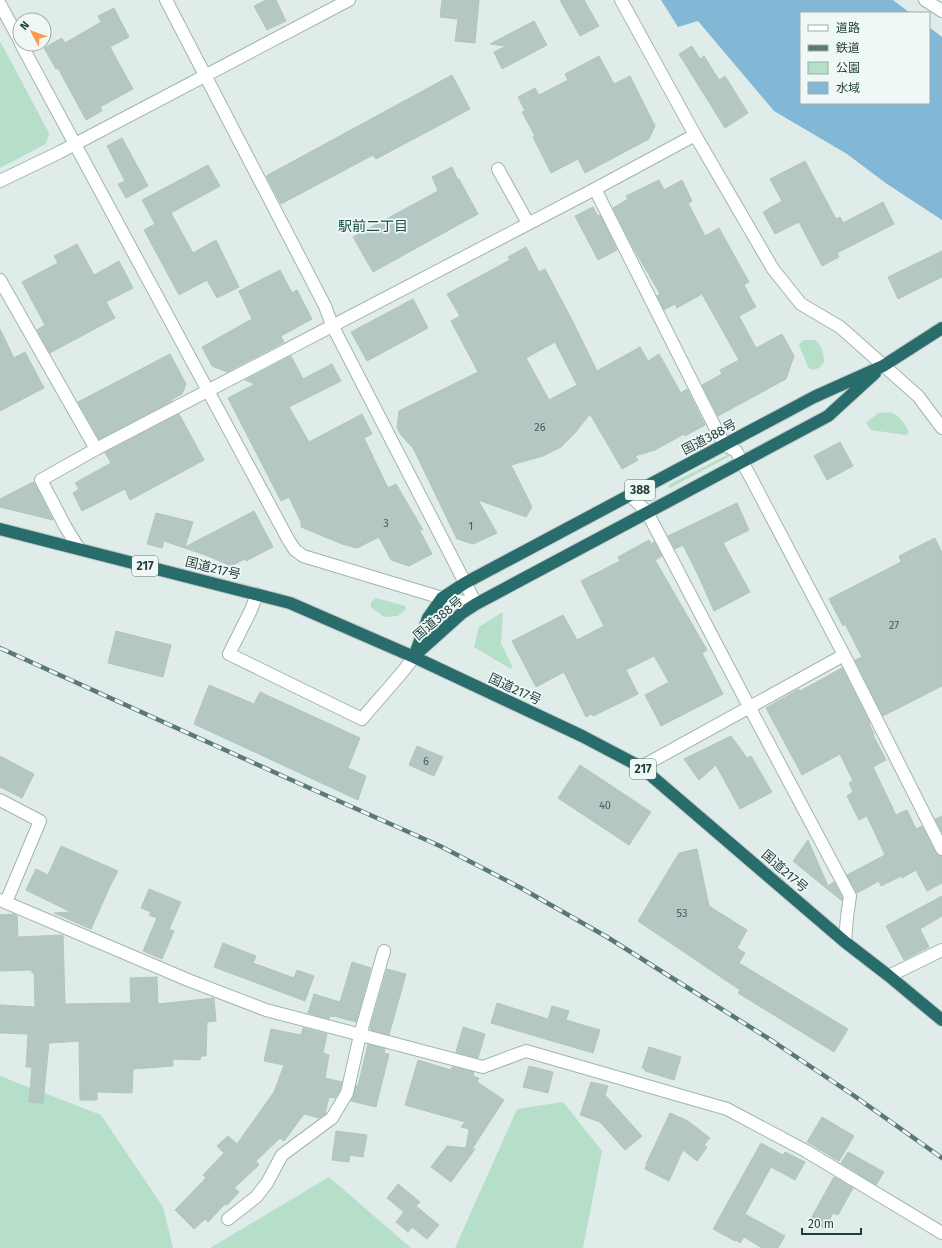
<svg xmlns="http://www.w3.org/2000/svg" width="942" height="1248" viewBox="0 0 942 1248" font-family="'Fira Sans','Noto Sans JP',sans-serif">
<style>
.green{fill:#b6dfc9}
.water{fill:#82b8d6}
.building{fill:#b4c7c2;stroke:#b1c6c1;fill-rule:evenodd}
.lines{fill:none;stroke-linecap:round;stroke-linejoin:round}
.minor-casing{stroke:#a2b4b1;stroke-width:14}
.highway-casing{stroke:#c0c9c8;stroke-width:14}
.minor{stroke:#fff;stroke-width:12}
.highway{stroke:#286c6b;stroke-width:12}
.rail-casing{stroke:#597977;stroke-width:4.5}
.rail{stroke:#f0f8f6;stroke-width:3;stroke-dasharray:9;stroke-linecap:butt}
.labels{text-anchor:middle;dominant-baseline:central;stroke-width:3.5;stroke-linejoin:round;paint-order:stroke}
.number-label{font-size:11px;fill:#44605d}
.shield{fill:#f0f8f6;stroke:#5e7573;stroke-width:1}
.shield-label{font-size:12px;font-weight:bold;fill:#1f3d3b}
.street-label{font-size:13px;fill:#1f3d3b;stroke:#f0f8f6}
.neighbourhood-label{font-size:14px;fill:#19514e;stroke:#f0f8f6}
</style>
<rect width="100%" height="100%" fill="#dfece9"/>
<path class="green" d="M0,41L49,133L46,144L0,168Z
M803,340H815C822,346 824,353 824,362L819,368L813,370L808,367L799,345Z
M878,413C882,413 888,412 892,413C900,416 907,426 909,433L905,435L871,430L866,423Z
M729,454H731L730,456L670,488L668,487L670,484Z
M376,598L405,606L406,609L398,616L384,617L371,607V602Z
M501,613H503L501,643L512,666L511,669L474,647L479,627Z
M0,1076L101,1115L163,1207L173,1248H0Z
M563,1102L602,1151L583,1248H455L517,1109Z
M329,1177L411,1248H210Z"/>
<path class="water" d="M661,0H893L910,13H801V103H929V27L942,37V220L887,184L847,154L774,111L698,21L678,27Z"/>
<path class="building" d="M266,0H276L286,21L267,30L254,6Z
M442,0H479L475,43L455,41L458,19L440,17Z
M560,0H584L599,26L580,36Z
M114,8L129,37L110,47L133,89L100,107L102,111L86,120L58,68L56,69L44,48L62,38L65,43L101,22L98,16Z
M534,21L547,45L502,69L494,52L506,46L490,44Z
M692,46L700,59L704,56L719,80L725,76L748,113L725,128L679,54Z
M599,56L614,84L630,76L655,126L649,139L585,173L578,159L551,173L533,137L535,136L522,112L525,111L518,97L535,88L539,95L568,80L565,74Z
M452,75L470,109L376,159L373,155L281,204L266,176Z
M122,138L148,186L126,198L118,184L125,181L107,146Z
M805,161L836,219L840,217L843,223L883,202L894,224L837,253L839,257L822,266L799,222L775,234L763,212L782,201L770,179Z
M208,165L220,186L171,213L193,253L216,240L239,287L217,298L207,280L179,295L144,230L155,224L142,200Z
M452,167L458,180L459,179L478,214L373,272L353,237L438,191L432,177Z
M659,180L664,190L682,180L692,201L688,203L705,236L719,228L749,282L744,285L756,307L739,316L756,348L782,334L794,356L786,379L718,416L702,385L722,374L720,370L739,360L702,294L677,308L675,304L664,310L657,296L660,294L634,249L613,208L628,199L626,196Z
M593,207L598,216L600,215L617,250L598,260L575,216Z
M77,244L94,275L119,261L133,288L106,302L115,318L50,353L37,330L45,325L22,282L58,263L54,256Z
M526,247L539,272L545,269L571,318L597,371L640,347L648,361L659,354L681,393L687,389L705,425L685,436L684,434L655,450L635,456L638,460L622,469L590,414L575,433L561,447L543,456L511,465L532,507L526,517L478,500L497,533L473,544L457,539L413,448L401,435L397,428L399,411L478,372L451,321L460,316L447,294L510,260L508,257ZM555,342L577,385L549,400L526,358Z
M942,251V277L898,299L888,277Z
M280,270L292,293L297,290L312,319L281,336L284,342L227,372L212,366L202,347L252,319L239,291Z
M413,299L428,328L367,361L351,332Z
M0,329L14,358L25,352L44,388L0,411Z
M170,354L186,384L182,394L171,400L172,401L99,439L78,402Z
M291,356L303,379L332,364L341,381L289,407L309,442L362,414L372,434L364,438L388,488L396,484L423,530L419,529L432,554L409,566L391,560L379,537L357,548L342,544L301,527V522L289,497L281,501L228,398L255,384L245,380Z
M179,414L204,460L130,500L125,489L82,511L73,493L79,489L75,483L111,463L105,453Z
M840,442L853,466L827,480L814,456Z
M33,482L36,486L53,520L0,507V499Z
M737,503L749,530L723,543L750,592L714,611L699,577L683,545L675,549L668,536Z
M254,511L273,547L246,561L245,559L231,566L208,556L164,541L162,548L147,544L156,513L193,522L185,547Z
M935,538L942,553V686L883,716L855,660L862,657L845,624L843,626L829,599L901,562L899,556Z
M649,540L651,544L654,542L662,556L655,560L707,650L702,653L723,694L661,726L645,695L669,682L654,656L626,670L638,694L593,716L592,714L586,717L564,672L536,687L512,641L563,615L577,640L604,626L581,581L620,561L618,557Z
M116,631L171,645L163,677L108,663Z
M842,668L870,723L869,724L874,734L873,735L886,760L873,767L896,815L907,810L916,829L922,826L935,852L938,855L942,856V883L927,891L916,870L902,878L901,876L881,886L879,881L857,893L847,875L885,855L867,816L859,820L847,796L853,792L849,783L853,781L840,754L802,775L766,708L799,689L800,691Z
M209,685L254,704L260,692L360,738L348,768L366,776L358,800L194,724Z
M731,736L747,758L751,756L772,792L740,809L716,765L699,780L684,759Z
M417,746L443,757L434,776L409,765Z
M0,756L34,774L22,798L0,787Z
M580,765L651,812L629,845L558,798Z
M942,816V832L935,819Z
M808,840L828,886L834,882L842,897V901L793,861Z
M61,846L118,871L110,886L91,929L54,913L71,912L26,890L36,869L48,875Z
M697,849L709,906L747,930L737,948L745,953L739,963L848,1029L834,1052L738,993L740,990L638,921L679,853Z
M149,889L181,902L169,929L174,931L162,959L143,951L157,918L149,915L151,912L141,908Z
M942,896V916L920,929L929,947L904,960L886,926Z
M14,914L17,916L18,937L63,935L65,1004L131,1003L130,978L157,977L158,1004L214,998L216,1021L207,1022L206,1056H201L200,1060L173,1059V1066L133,1069L132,1093L97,1092V1100H80L79,1041L50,1043H49L43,1103L29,1102L32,1067H26L28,1034L0,1033V1005L35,1007L34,972L32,973V970L0,971V915Z
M223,943L256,956L253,963L294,978L297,970L314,976L305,1001L214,967Z
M352,962L371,968L356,1022L334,1016L333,1017L330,1016L329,1019L308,1013L314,994L340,1002Z
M387,969L406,974L389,1035L371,1030V1029L370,1028Z
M497,1003L548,1019L552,1006L569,1011L566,1020L600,1030L593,1053L491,1023Z
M463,1027L485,1034L478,1058L456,1052Z
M303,1028L327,1034L323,1053L329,1055L325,1078L342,1082L340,1090L335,1098L329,1097L325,1114L319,1118L304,1114L284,1141L280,1138L256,1161L259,1165L234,1188L239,1192L227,1205L225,1204L208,1222L205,1219L194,1229L175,1210L206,1178L203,1175L224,1153L217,1146L228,1136L237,1144L274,1092L284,1065L264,1061L271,1029L301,1035Z
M368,1044L385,1049L384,1053L389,1054L376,1107L351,1101L354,1095L356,1085L358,1086Z
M649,1047L681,1057L674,1080L645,1071V1069L642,1068Z
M418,1060L451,1070L452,1067L474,1072L473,1076L479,1078L477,1082L504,1100L472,1149H475L451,1182L431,1167L447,1146L466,1148L469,1129L461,1127L465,1122L405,1105Z
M529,1066L553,1072L548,1093L523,1087Z
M591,1082L608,1086L605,1095L642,1136L625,1150L600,1122L580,1115Z
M670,1113L688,1121L710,1138L704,1145L707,1147L697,1161L683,1150L669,1181L645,1169L647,1164H646Z
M822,1117L854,1136L839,1161L807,1142Z
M336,1131L367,1135L363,1157L350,1155L349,1162L332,1160Z
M761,1143L783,1155L785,1152L805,1162L795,1180L771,1167L745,1214L785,1236L778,1248H762L744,1237L740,1243L736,1240L735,1241L713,1229Z
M848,1152L884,1172L876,1185L841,1163Z
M834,1177L853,1188L838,1215L833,1213L825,1229L810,1220Z
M398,1184L420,1202L416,1206L439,1225L427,1239L412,1227L408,1232L396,1222L404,1212L387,1198Z"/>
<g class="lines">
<g class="minor-casing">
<path id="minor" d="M166,0L325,306L332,325L476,604
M621,0L695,135L773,269L801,304L840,327L918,396L942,428
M925,0L942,11
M0,4L20,41
M21,44L289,541L295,550L303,556L442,598L476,604
M498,169L528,223
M0,181L60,152L349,0
M595,189L715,427L725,445L736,451L751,478L844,655L942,849
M0,280L96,449
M630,495L647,512L744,697L850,896L847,917L845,942
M79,549L65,526L41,480L96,449L595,189L695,135
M257,594L251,610L229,654L362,719C379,698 398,679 414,657
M641,767L844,655
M0,800L40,821L6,902
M0,900L188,980L266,1010L483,1067L526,1051L727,1109L806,1151L942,1233
M889,976L942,950
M228,1219L256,1197L267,1183L282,1155L332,1118L347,1093L360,1035L384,951"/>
</g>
<g class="highway-casing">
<path id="highway" d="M0,529L290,603L414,657L582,736L641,767L845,942L889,976L942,1020
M414,656L462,613L476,604L828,416L875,373
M414,657L428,618L442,598L465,583L814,397L883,366L942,328"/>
</g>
<use href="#minor" class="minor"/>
<use href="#highway" class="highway"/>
<g class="rail-casing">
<path id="rail" d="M0,648L287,778L440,846L521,888L607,937L774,1042L853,1095L942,1158"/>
</g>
<use href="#rail" class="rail"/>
</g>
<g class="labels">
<g class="number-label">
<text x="540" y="427">26</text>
<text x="386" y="523">3</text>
<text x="471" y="526">1</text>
<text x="894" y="625">27</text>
<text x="426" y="761">6</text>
<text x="605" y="805">40</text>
<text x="682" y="913">53</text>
</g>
<g class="shield">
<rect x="625" y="480" width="30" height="20" rx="3"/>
<rect x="132" y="556" width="26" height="20" rx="3"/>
<rect x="630" y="759" width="26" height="20" rx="3"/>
</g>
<g class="shield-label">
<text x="640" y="490">388</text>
<text x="145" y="566">217</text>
<text x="643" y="769">217</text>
</g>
<g class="street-label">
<text transform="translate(709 437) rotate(-28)">国道388号</text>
<text transform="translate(213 568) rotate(14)">国道217号</text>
<text transform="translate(438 618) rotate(-40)">国道388号</text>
<text transform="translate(515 689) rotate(25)">国道217号</text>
<text transform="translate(785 871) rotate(41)">国道217号</text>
</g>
<g class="neighbourhood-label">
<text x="373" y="226">駅前二丁目</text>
</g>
</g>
<rect x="800" y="12" width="130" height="92" fill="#f0f8f6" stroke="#9cadab"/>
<rect x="808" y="25" width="20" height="6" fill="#ffffff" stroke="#9cadab"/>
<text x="836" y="32" font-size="12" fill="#1f3d3b">道路</text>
<rect x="808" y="45" width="20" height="6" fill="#597977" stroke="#9cadab"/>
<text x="836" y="52" font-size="12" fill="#1f3d3b">鉄道</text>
<rect x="808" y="62" width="20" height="12" fill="#b6dfc9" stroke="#9cadab"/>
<text x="836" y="72" font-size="12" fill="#1f3d3b">公園</text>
<rect x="808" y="82" width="20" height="12" fill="#82b8d6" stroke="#9cadab"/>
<text x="836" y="92" font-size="12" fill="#1f3d3b">水域</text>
<g transform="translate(32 32) rotate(311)"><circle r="19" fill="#f0f8f6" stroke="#9cadab"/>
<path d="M0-3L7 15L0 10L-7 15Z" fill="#fd9a4c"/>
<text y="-6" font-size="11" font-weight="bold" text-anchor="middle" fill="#1f3d3b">N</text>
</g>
<path d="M802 1228v6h59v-6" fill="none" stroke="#1f3d3b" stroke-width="2"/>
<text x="808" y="1228" font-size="12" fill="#1f3d3b" stroke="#f0f8f6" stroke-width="3" paint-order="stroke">20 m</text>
</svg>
